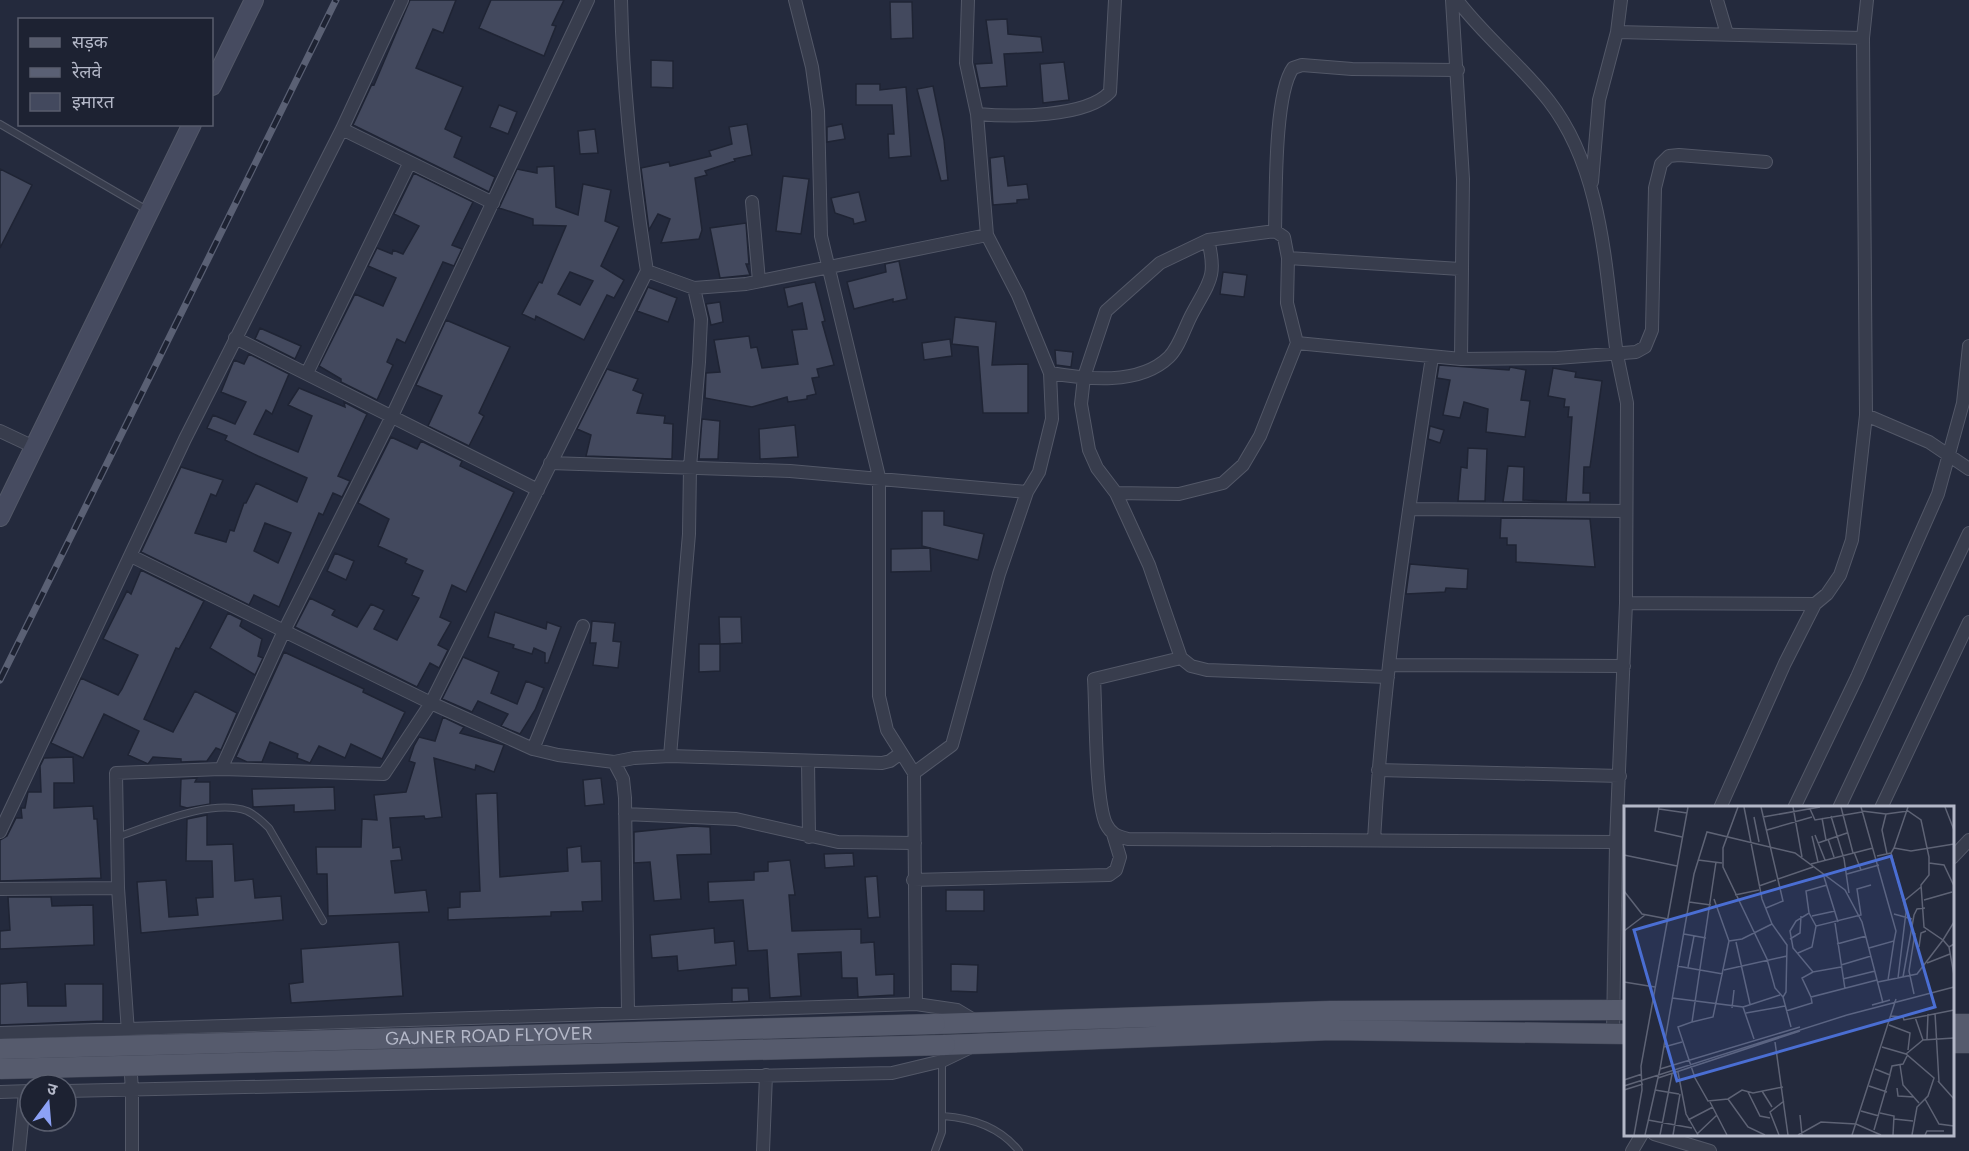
<svg xmlns="http://www.w3.org/2000/svg" width="1969" height="1151" viewBox="0 0 1969 1151" font-family="Figtree,'Noto Sans Devanagari',sans-serif">
<style>
.building{fill:#43495e;stroke:#1f2434;stroke-width:1.5;fill-rule:evenodd}
.lines{fill:none;stroke-linecap:round;stroke-linejoin:round}
.lane-casing{stroke:#535868;stroke-width:8}
.street-casing{stroke:#535868;stroke-width:14}
.secondary-casing{stroke:#535868;stroke-width:20}
.primary-casing{stroke:#414656;stroke-width:21}
.lane{stroke:#383d4d;stroke-width:6}
.street{stroke:#383d4d;stroke-width:12}
.secondary{stroke:#464b60;stroke-width:18}
.primary{stroke:#565b6d;stroke-width:20}
.rail-casing{stroke:#5a6074;stroke-width:7}
.rail{stroke:#1d2232;stroke-width:4.5;stroke-dasharray:14;stroke-linecap:butt}
.primary-bridge-casing{stroke:#414656;stroke-width:21;stroke-linecap:butt}
.primary-bridge{stroke:#565b6d;stroke-width:20}
.labels{text-anchor:middle;dominant-baseline:central;stroke-width:4.5;stroke-linejoin:round;paint-order:stroke}
.street-label{font-size:18px;fill:#b4b8c8;stroke:#1d2232}
.inset-road{fill:none;stroke:#5e6375;stroke-width:1.5}
.view{fill:#4a6ed3;fill-opacity:0.15;stroke:#4a6ed3;stroke-width:3}
.inset-edge{fill:none;stroke:#b4b8c8;stroke-width:3}
</style>
<rect width="100%" height="100%" fill="#242a3d"/>
<path class="building" d="M410,0H456L443,33L433,29L416,68L463,87L445,129L462,137L454,157L495,177L489,192L353,125L372,84L374,85Z
M491,0H564L552,25L556,26L544,56L479,28Z
M890,2H912L913,38L891,39Z
M1007,19L1008,34L1041,37L1043,52L1004,54L1007,86L980,88L975,64L992,63L986,20Z
M651,60L673,61V88L651,87Z
M1064,62L1069,100L1043,103L1040,64Z
M856,84H880V90L906,87L911,156L889,158L888,134H894L892,105H856Z
M933,86L944,140L948,180L941,181L917,89Z
M499,105L517,112L508,134L490,127Z
M747,124L752,155L734,159L735,161L705,171L707,175L695,178L702,230L699,239L661,243L670,219L658,214L649,230L641,168L669,162L670,166L711,156L709,151L732,144L729,127Z
M842,124L845,139L827,142V127Z
M595,129L598,153L580,154L578,131Z
M1004,156L1008,186L1027,184L1029,199L1017,200V203L993,205L990,158Z
M554,166L556,207L578,215L583,184L611,190L605,221L619,227L601,266L624,280L614,298L607,295L584,340L536,316L535,320L522,314L539,282L542,283L566,226L533,225V219L499,208L517,169L537,173V167ZM570,272L593,281L580,305L558,294Z
M0,169L32,185L0,248Z
M414,173L473,202L452,245L462,249L454,266L443,262L405,343L397,339L387,362L393,365L377,400L341,382V379L319,366L355,294L383,306L396,278L368,266L377,248L392,254L393,250L403,254L419,226L394,214Z
M783,176L809,179L801,234L776,231Z
M859,192L866,221L854,224L853,219L835,213L831,198Z
M746,223L749,264H746L750,275L720,278L710,228Z
M899,261L907,299L893,302V299L854,309L847,282L886,272L885,264Z
M1223,272L1247,275L1244,297L1220,294Z
M815,282L825,321L822,322L834,365L817,369L819,377L812,378L816,394L807,396V399L788,402L787,397L752,407L705,398L706,373L720,372L714,340L749,336L751,348L757,347L762,368L798,364L792,330L807,329L802,303L788,307L784,288Z
M648,287L677,298L668,322L637,311Z
M720,302L723,322L711,325L706,304Z
M955,317L996,322L992,365L1028,364V413H983L978,347L952,344Z
M446,320L510,347L479,413L484,416L469,446L428,426L442,396L416,385Z
M260,328L301,346L295,359L255,339Z
M950,339L952,356L924,360L922,343Z
M1055,350L1073,352L1071,367L1056,365Z
M249,354L289,374L272,414L266,410L254,434L298,452L312,416L288,405L299,388L345,407L344,402L367,414L338,476L350,481L342,497L333,493L323,515L319,513L279,607L254,595L249,605L141,552L181,467L223,480L216,496L211,494L195,533L226,542L230,530L234,531L244,503H246L256,483L297,502L307,478L258,456L225,440L227,436L207,428L213,415L235,424L246,402L221,392L234,360L244,364ZM265,523L291,533L278,563L254,551Z
M1439,365L1509,370L1510,367L1526,370L1521,400L1530,401L1525,437L1486,432L1488,409L1464,402L1460,418L1443,415L1450,380L1437,378Z
M1553,368L1576,372L1575,377L1602,381L1590,467H1584L1583,493H1590V502H1503L1508,466L1524,467L1523,500L1566,502L1572,417H1568L1569,407H1564L1565,399L1548,396Z
M607,369L638,379L633,390L643,394L637,413L665,416L664,423L673,424L672,459L586,456L591,435L577,429Z
M702,419L720,421L718,459H699Z
M795,425L798,457L760,459L759,429Z
M1430,426L1444,430L1440,443L1428,439Z
M391,437L417,449L421,441L462,461L460,466L514,492L466,592L452,585L440,617L451,622L438,645L448,650L439,668L430,663L417,687L295,627L310,598L335,610L332,615L357,627L371,604L384,610L374,629L397,640L419,598L412,595L423,571L405,563L407,559L378,546L389,519L358,503Z
M1468,448L1487,449L1485,501H1458L1461,467L1467,468Z
M922,511H944V525L984,534L978,560L922,546Z
M1501,518L1590,519L1595,567L1516,562V545H1507V538H1500Z
M930,548L931,571L891,572V549Z
M335,553L354,561L346,580L327,571Z
M1410,564L1468,569L1467,589L1446,588L1445,592L1406,594Z
M141,570L204,601L185,638L179,649L176,648L144,719L173,732L195,691L237,713L221,750L216,748L207,761L181,762V759L153,757L148,764L128,755L139,731L104,714L83,758L51,743L81,678L118,695L122,689L138,655L103,639L127,591L131,594Z
M495,612L546,629L547,622L561,627L548,663H545V653L534,648L532,654L513,648L514,645L488,637Z
M228,613L242,620L240,626L243,628L262,639L258,656L263,658L255,675L210,648Z
M719,617H741L742,643L720,644Z
M592,621L615,623L613,641L621,642L618,668L593,665L596,643H590Z
M699,644H720V671L699,672Z
M284,652L364,689L363,692L405,712L382,759L351,744L345,758L319,746L310,763L297,758L298,754L270,742L262,762H247L236,757Z
M463,657L499,672L491,693L517,704L526,681L544,688L535,710L520,734L501,726L508,714L478,701L472,712L442,699Z
M443,717L464,727L460,733L504,745L494,772L476,765L475,770L434,758L442,817L425,819L424,816L390,818L393,848L400,847L402,860L391,861L395,893L426,890L429,912L328,916L327,874H317L316,847H361L362,819L377,820L374,795L406,792L415,763L409,761L414,746L419,737L435,741Z
M73,757L74,783H54V808L93,806L94,819H97L101,878L0,881V840L7,836L16,818H22L21,808H25L28,792H41L40,766L44,758Z
M197,778L195,782H210V804L187,808L180,806L181,779Z
M601,778L604,804L585,806L583,780Z
M334,787L335,810L294,812V805L253,807L252,789Z
M497,793L500,877L568,871L567,848L581,846L582,862L601,861L602,901L582,902L583,911L551,912V916L448,920V908L460,907V892L480,891L476,794Z
M207,815V845L233,844L235,881L253,879L255,898L281,896L283,920L141,933L137,882L166,880L169,917L198,915L196,898L213,897L212,861H186L187,819Z
M693,826L710,827L711,854L677,855L681,899L654,901L650,862L634,863V832Z
M853,853L854,866L825,868L824,854Z
M790,860L795,895H789L792,931L861,929V943L874,942L876,975L894,974V995L858,997L857,978H842L841,952L798,954L801,996L770,998L767,950L748,951L743,900L709,902L708,882L754,880V872L768,871V862Z
M877,876L880,917L868,918L865,877Z
M946,890H984V911H946Z
M8,897H51L52,906L93,905L94,945L0,949V931L10,930Z
M714,928L715,943L734,941L736,965L678,971L677,956L652,958L650,935Z
M399,942L403,996L291,1003L289,984L303,982L301,949Z
M951,964L978,965L977,992L951,991Z
M27,982L28,1006H66L65,984H103V1021L0,1025V984Z
M732,988H748L749,1001L732,1002Z"/>
<g class="lines">
<g class="lane-casing">
<path id="lane" d="M0,124L147,210
M117,837C153,825 211,798 247,811C256,815 262,821 269,828L323,921
M943,1116C972,1118 1000,1127 1019,1151
M935,1151L942,1132V1061"/>
</g>
<g class="street-casing">
<path id="street" d="M795,0L812,67L818,111L821,236L879,477V696L887,730L914,773
M1452,0L1463,179L1461,359
M1457,0C1485,37 1521,65 1549,101C1604,172 1605,271 1617,355L1627,403L1626,603L1616,842L1613,1034
M1717,0L1727,34
M1617,32L1863,38
M977,114C1011,117 1086,118 1110,92L1115,0
M342,129L493,203
M1592,182L1599,100L1617,32L1621,0
M752,202L759,281
M1275,231C1276,197 1274,94 1293,68L1302,65L1352,69L1458,70
M1288,258L1460,269
M647,271L694,288L746,284L987,235
M235,338L538,490
M1297,343L1287,303L1288,258L1284,237L1275,231L1208,240L1160,263L1106,311L1084,377L1081,404L1089,450L1097,468L1116,493L1149,565L1181,658L1191,666L1207,670L1388,677
M307,373L409,164
M1050,373C1086,379 1139,386 1169,357C1180,346 1185,326 1193,312C1210,281 1217,276 1208,240
M1866,415L1929,442L1969,469
M0,431L34,447
M550,463L790,471L1027,492
M1116,493L1179,494L1223,483L1243,465L1260,436L1297,343L1461,359L1557,358L1636,352L1645,347L1652,330L1655,188L1661,164L1669,156L1679,155L1766,162
M1409,509L1626,511
M131,556L431,703L533,749L558,755L614,762L623,779L625,798L628,1012
M1626,603L1815,604L1827,594L1840,575L1852,540L1866,415L1863,38L1867,0
M1181,658L1094,679C1096,710 1095,800 1106,824C1111,834 1117,836 1128,839L1616,842
M1389,665L1624,666
M533,749L583,626
M670,756L689,534L690,467L699,362L701,319L694,288
M808,761L809,837
M614,762L634,758L670,756L882,763L890,761L901,753
M221,769L384,774L431,703L647,271C633,182 623,91 621,0
M1378,770L1620,776
M1720,808L1785,663L1815,604
M1794,808L1857,677L1938,494L1963,403L1969,346
M1839,808L1969,533
M1881,808L1969,622
M625,814L736,819L838,842L915,843
M0,832L185,439L342,129L402,0
M1374,840C1383,678 1407,518 1432,357
M1952,858L1969,840
M913,880L1109,875L1116,870L1120,857L1113,834
M0,889L118,888
M916,1004L914,773L952,745L999,574L1027,492L1039,472L1052,419L1050,373L1018,295L987,235L977,114L966,63L968,0
M0,1033L916,1004L957,1010L977,1022
M66,1091L892,1073L942,1061L971,1047
M0,1092L30,1091
M1654,1134L1710,1151
M19,1151L25,1092
M132,1151V1090L118,888L116,773L221,769L284,631L392,416L588,0
M763,1151L766,1075
M1632,1151L1642,1134"/>
</g>
<g class="secondary-casing">
<path id="secondary" d="M212,86L254,0
M0,517L192,124"/>
</g>
<g class="primary-casing">
<path id="primary" d="M935,1024L1330,1011L1626,1010
M1952,1024H1969
M1952,1043H1969
M945,1045L1331,1030L1626,1034"/>
</g>
<use href="#lane" class="lane"/>
<use href="#street" class="street"/>
<use href="#secondary" class="secondary"/>
<use href="#primary" class="primary"/>
<g class="rail-casing">
<path id="rail" d="M0,680L336,0"/>
</g>
<use href="#rail" class="rail"/>
<g class="primary-bridge-casing">
<g id="primary-bridge">
<path id="s1" d="M0,1049L935,1024"/>
<path d="M0,1069L945,1045"/>
</g>
</g>
<use href="#primary-bridge" class="primary-bridge"/>
</g>
<g class="labels">
<g class="street-label">
<text stroke="none"><textPath href="#s1" startOffset="489">GAJNER ROAD FLYOVER</textPath></text>
</g>
</g>
<g transform="translate(1624 806)">
<rect width="330" height="330" fill="#242a3d"/>
<path class="inset-road" d="M35,1L31,25L58,31M114,1L99,42V61L143,153L151,182L159,191M120,1L138,93L148,118L163,139L162,186L159,191L167,221M137,1L159,95L142,102M169,1L178,51M217,1L229,47M237,1L272,125L270,135L245,142M321,1L330,24M35,3L63,7M186,3L191,14L238,6M238,5L262,8L284,5L297,14L305,51V69L297,79L300,121L319,134L330,116M262,8L258,24L263,48M207,10L220,53L225,87M130,11L135,36M139,11L196,1M198,12L202,34M143,24L188,11M191,29L201,54M188,30L194,56M204,33L210,51M194,37L223,27M270,42L287,45L330,38M230,46L237,64M267,47L282,106L274,172M0,49L53,60M253,50L267,47L270,42L284,1M74,54L98,57M92,56L68,216L54,221L71,272L84,295L104,293L118,284L129,287L159,281M305,57L320,59L330,80M187,58L249,42M223,68L255,59M200,71L214,116M154,73L189,61M135,80L152,74M0,85L18,108L44,113M111,89L135,84M300,94L328,86M280,95L297,81M65,96L87,99M185,107L182,85L203,79M270,108L288,113M188,110L211,105M211,117L221,183M192,120L185,107L172,115L166,125L169,142L189,166L217,161M0,125L21,109M60,128L82,132M166,133L176,127L177,110M105,135L118,133L148,118M112,136L126,198M213,138L242,130M295,141L297,127L302,125M325,141L330,169M174,147L188,141L192,120L237,109L233,83L247,79M303,157L326,148M217,159L247,150M53,160L99,168M64,161L70,130M100,164L163,150M189,166L178,172L187,191L253,174M279,171L290,109L293,103L301,102M219,173L251,165M264,174L270,135M0,176L31,181M254,176L293,168L319,134L325,141L330,138M290,188L285,165L291,127M48,192L119,201L130,233M248,199L266,194M119,201L156,189M108,202L110,184M162,205L188,197L187,191M122,207L161,200M311,207L315,276M267,210L279,211L280,214L330,204M291,211L299,234M68,216L89,211L105,135L90,93M265,219L286,227L284,244M303,233L304,208M151,236L164,329M40,241L58,236M258,241L282,248L310,272L304,290L293,301L288,329M282,248L299,234L330,232M276,259L279,279L295,297M36,263L176,221M54,266L62,308L74,329M266,268L268,260L279,258L283,250M34,272L176,225M0,274L18,268M314,275L330,293M0,280L223,209L330,181M245,280L263,286M273,282L274,290L290,291M0,284L19,278M31,284L55,288M138,285L148,301M124,286L136,310L146,312M104,293L124,321L141,329M301,293L315,318L330,320M86,296L103,329M237,305L255,310M256,307L270,310L269,329M176,309L178,329M270,313L289,315M24,314L68,322M64,314L89,301M250,324L266,269L251,263M73,328L93,309M10,329L18,284L17,260L64,1M21,329L36,263L70,68L83,26L171,47L221,84L238,116L259,197M36,329L48,268M49,329L56,288M155,329L146,306L160,295M174,329L197,316L232,318L257,329M228,329L272,193M301,329L303,325H320"/>
<path class="view" d="M267,50L311,201L53,275L10,124Z"/>
<rect width="330" height="330" class="inset-edge"/>
</g>
<rect x="18" y="18" width="195" height="108" fill="#1d2232" stroke="#595e6e" stroke-width="1.5"/>
<rect x="30" y="38" width="30" height="9" fill="#565b6d" stroke="#595e6e" stroke-width="1.5"/>
<text x="72" y="48" font-size="18" fill="#b4b8c8">सड़क</text>
<rect x="30" y="68" width="30" height="9" fill="#5a6074" stroke="#595e6e" stroke-width="1.5"/>
<text x="72" y="78" font-size="18" fill="#b4b8c8">रेलवे</text>
<rect x="30" y="93" width="30" height="18" fill="#43495e" stroke="#595e6e" stroke-width="1.5"/>
<text x="72" y="108" font-size="18" fill="#b4b8c8">इमारत</text>
<g transform="translate(48 1103) rotate(16)"><circle r="28" fill="#1d2232" stroke="#595e6e" stroke-width="1.5"/>
<path d="M0-4.5L10 22L0 15L-10 22Z" fill="#8ca1f5"/>
<text y="-9" font-size="16" font-weight="bold" text-anchor="middle" fill="#b4b8c8">उ</text>
</g>
</svg>
